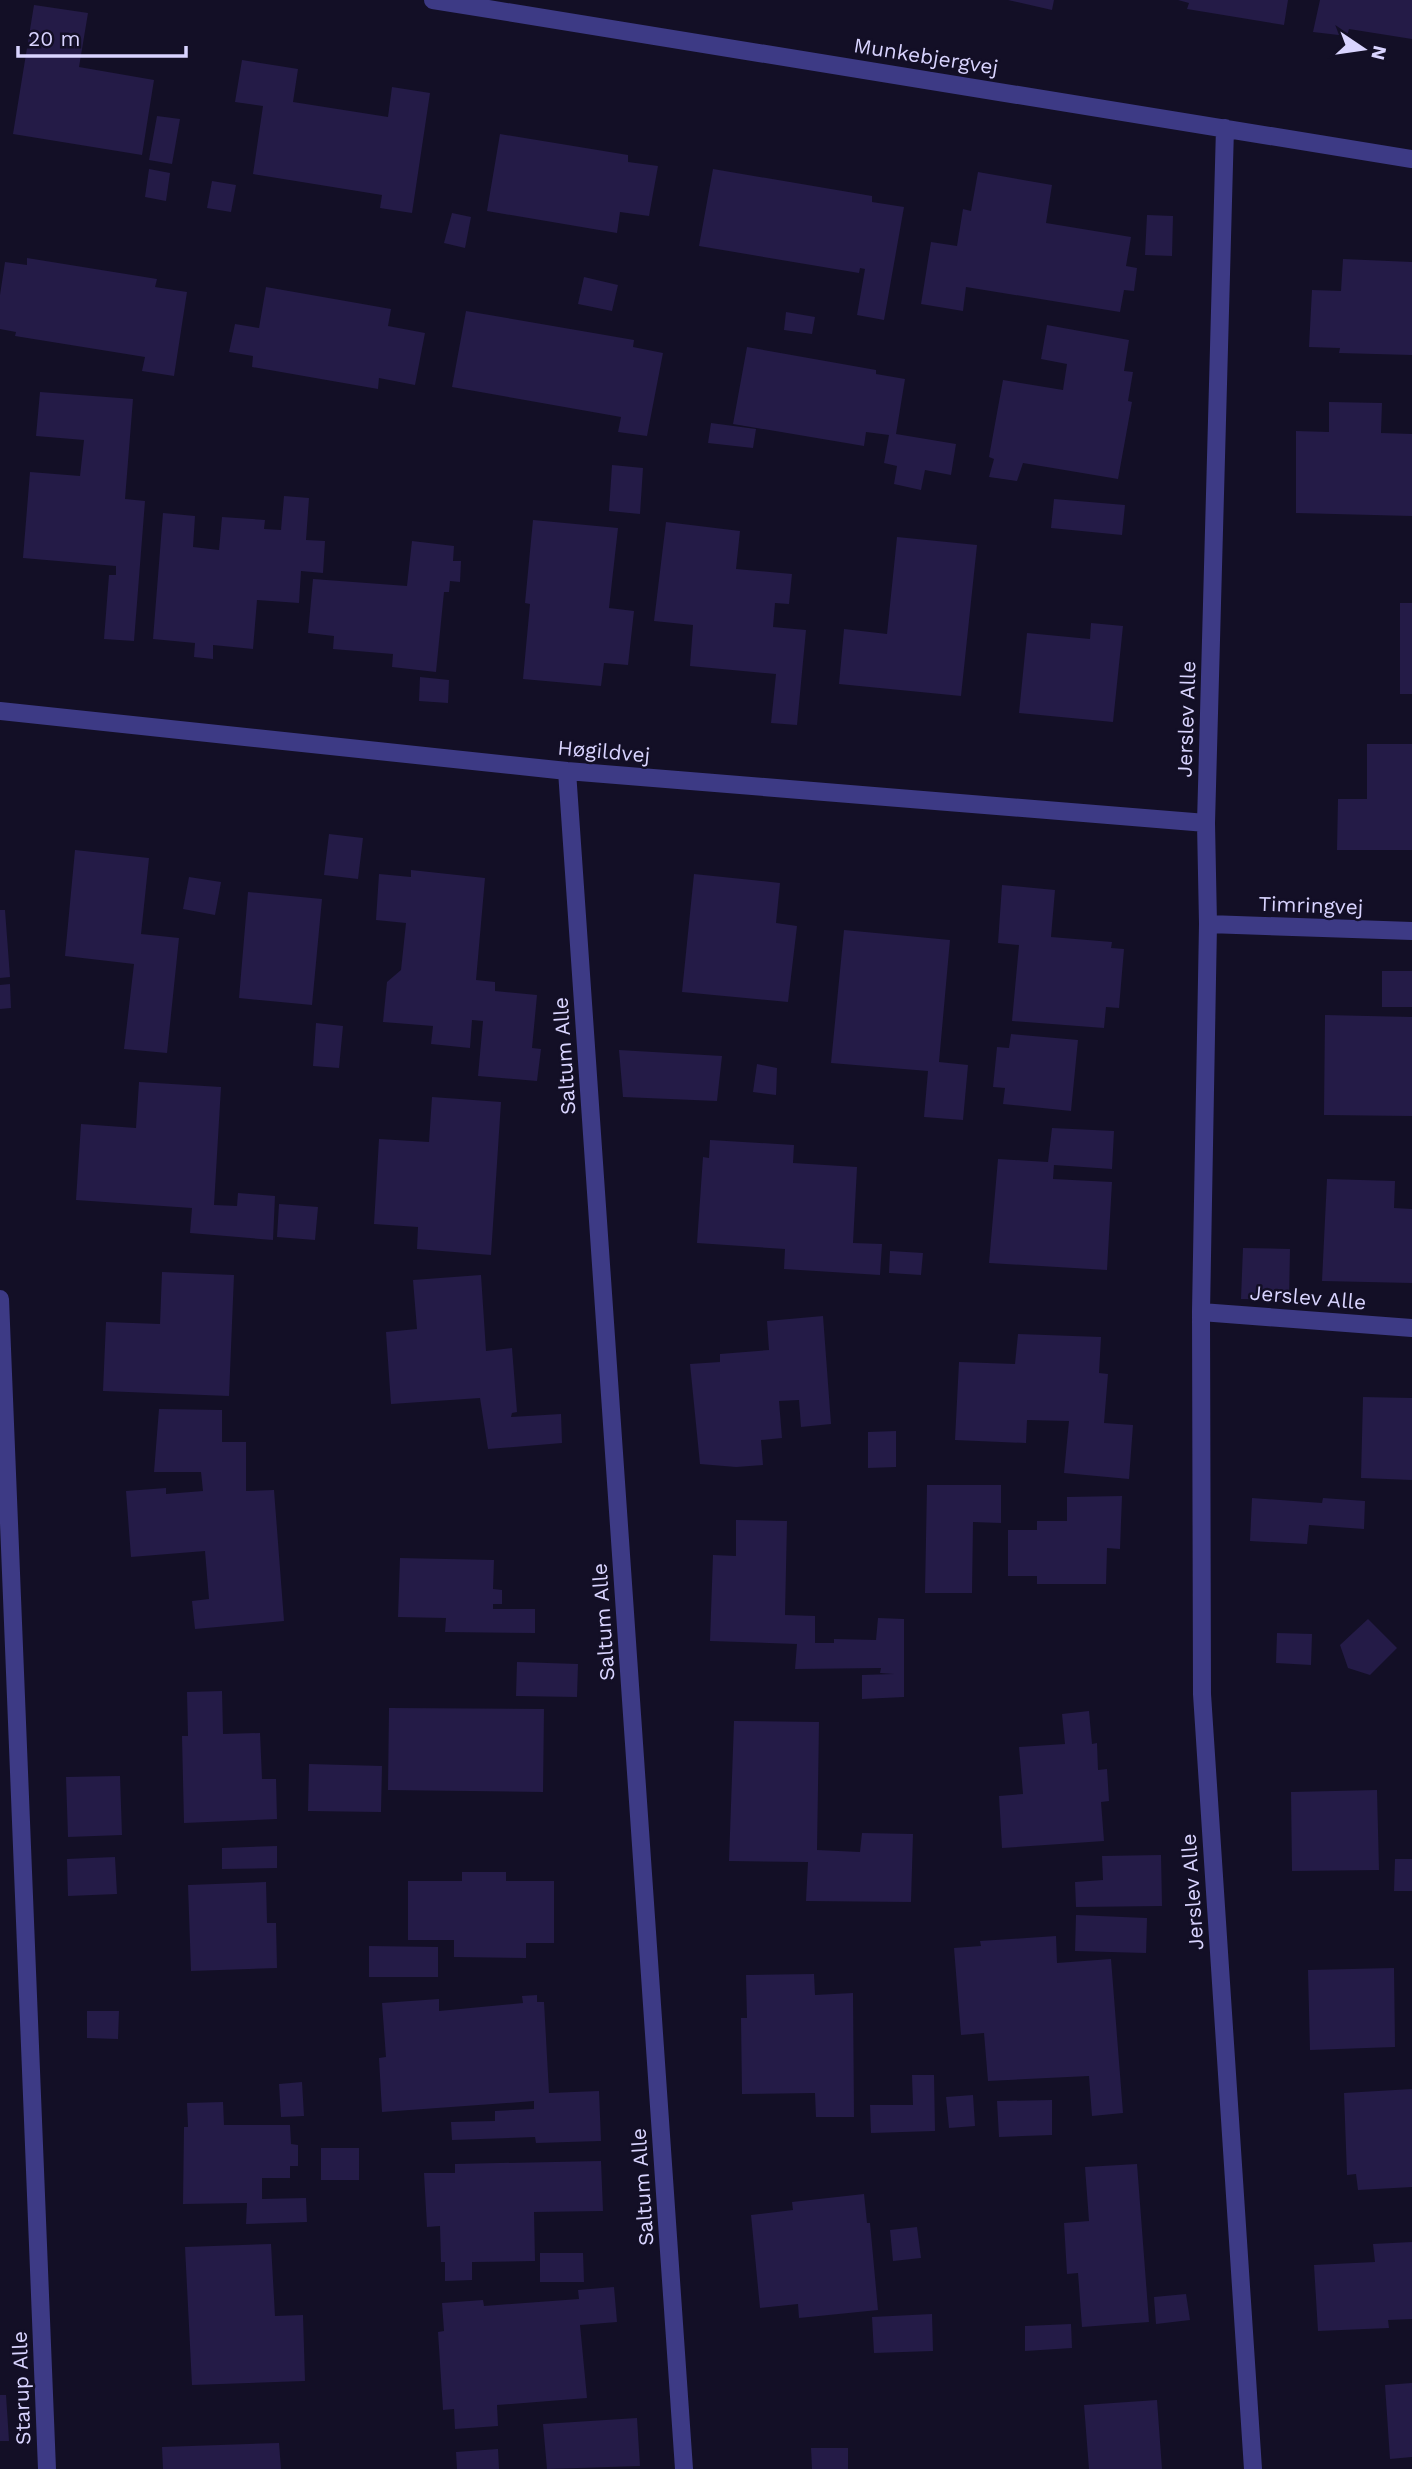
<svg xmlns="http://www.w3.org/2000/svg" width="1412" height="2469" viewBox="0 0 1412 2469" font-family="'Work Sans',sans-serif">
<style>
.building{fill:#241b47}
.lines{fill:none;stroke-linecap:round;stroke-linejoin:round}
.minor{stroke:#3d3a85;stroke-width:18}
.labels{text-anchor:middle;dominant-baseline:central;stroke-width:5;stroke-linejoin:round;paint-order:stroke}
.street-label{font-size:21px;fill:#d9d4ff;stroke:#130f26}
</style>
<rect width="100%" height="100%" fill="#130f26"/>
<path class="building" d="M1008,0H1054L1052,10Z
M1178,0H1288L1284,25L1187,9L1189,3Z
M1320,0H1412V39L1349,29L1347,36L1313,32Z
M34,5L88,13L79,67L154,80L142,155L13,134Z
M242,60L298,69L293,102L388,117L392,87L430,93L412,213L380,208L382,195L253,174L263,106L235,102Z
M157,116L180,119L172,164L149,160Z
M500,134L628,155V162L658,166L649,216L620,212L617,233L487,211Z
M149,169L170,173L166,201L145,197Z
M713,169L872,196V202L904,207L884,320L857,315L865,269L860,268L859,273L699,246Z
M978,172L1052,185L1046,223L1131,237L1126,266L1137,268L1134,291L1124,290L1120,312L966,287L963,311L921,304L931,242L957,246L963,209L971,211Z
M212,181L236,185L231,212L207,208Z
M452,213L471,217L465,248L444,243Z
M1147,215L1173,216L1172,256L1145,255Z
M27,258L157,279L155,287L187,292L174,376L142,371L145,357L15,336L16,332L0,329V295L5,262L27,265Z
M1343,259L1412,262V355L1339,353L1340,348L1309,347L1312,290L1341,291Z
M584,277L618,285L612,311L578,304Z
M266,287L391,309L388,326L425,333L415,385L379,378L378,389L252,367L253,356L229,352L235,324L259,328Z
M466,311L634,340L633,347L663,353L647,436L618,432L621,417L452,387Z
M786,312L815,317L812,334L784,330Z
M1047,325L1129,340L1124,371L1133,372L1128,401L1132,402L1118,479L1023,463L1017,481L989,477L994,459L989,457L1003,380L1063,390L1067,364L1041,359Z
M747,347L876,370V374L905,379L896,434L956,444L951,475L925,470L921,490L894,484L897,466L884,463L889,435L866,432L864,446L733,424Z
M40,392L133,399L125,499L145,501L134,641L104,639L109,575H116V566L23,558L30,472L80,476L84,440L36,436Z
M1329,402L1382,403L1381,433L1412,434V516L1296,513V431L1329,432Z
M711,423L756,429L753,448L708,443Z
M612,465L643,468L640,514L609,511Z
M284,496L309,498L306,540L325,541L323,573L301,571L299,603L257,600L253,649L213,645V659L194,657L195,643L153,639L163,513L195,516L193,547L219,550L222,517L265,520L264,529L281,530Z
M1054,499L1125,505L1122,535L1051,528Z
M533,520L618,528L609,608L634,611L628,665L604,663L601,686L523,679L530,604L525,603Z
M666,522L740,531L736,569L792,574L789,604L775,603L773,627L806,630L797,725L771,723L776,674L690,666L693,625L654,621Z
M897,537L977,545L961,696L839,684L844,629L887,634Z
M412,541L454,546L453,561H461L460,582L450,581L449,592H444L436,672L392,667L393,654L333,649L334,636L308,633L313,579L407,586Z
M1400,603H1412V694H1400Z
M1091,623L1123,626L1113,722L1019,713L1027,633L1090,639Z
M420,677L449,680L448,703L419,701Z
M1367,744H1412V850H1337L1338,799H1367Z
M329,834L363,838L358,879L324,875Z
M75,850L149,858L141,934L179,938L167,1053L124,1049L134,964L65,956Z
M411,870L485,878L476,980L495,982V991L537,995L532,1048L541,1049L537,1081L478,1076L483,1021L472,1020L470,1048L431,1044L433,1026L383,1022L387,982L401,970L406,923L376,920L379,874L411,877Z
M694,874L780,883L776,923L797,926L788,1002L682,992Z
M189,877L221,882L215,915L183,909Z
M1002,885L1055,890L1051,937L1112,942L1111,948L1124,949L1119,1008L1106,1007L1104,1028L1012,1021L1019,945L998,943Z
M248,892L322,899L312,1005L239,998Z
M0,910H5L10,977L0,978Z
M844,930L950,940L939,1062L968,1065L963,1120L924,1117L928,1071L831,1063Z
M1382,971H1412V1007H1382Z
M10,984L11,1008L0,1009V985Z
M1325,1015L1412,1017V1116L1324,1115Z
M316,1023L343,1026L339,1068L313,1066Z
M1011,1034L1078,1040L1071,1111L1003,1104L1005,1088L993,1087L997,1047L1009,1048Z
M619,1050L722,1056L717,1101L623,1097Z
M757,1064L777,1068L776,1095L753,1092Z
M139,1082L221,1087L214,1205L237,1206L238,1193L275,1196L273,1240L190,1233L192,1208L76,1200L81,1124L136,1128Z
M432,1097L501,1102L491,1255L417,1249L418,1227L374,1224L379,1139L429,1142Z
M1052,1128L1114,1131L1112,1169L1054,1165L1053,1179L1112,1182L1107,1270L989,1263L998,1159L1048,1162Z
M710,1140L794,1145L793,1163L857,1167L853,1243L882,1244L880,1275L784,1269L785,1249L697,1243L703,1157L709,1158Z
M1327,1179L1395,1181L1394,1208L1412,1209V1283L1322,1281Z
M279,1204L318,1207L315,1240L277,1237Z
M1243,1248L1290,1249L1289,1300L1241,1299Z
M890,1251L923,1253L921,1275L889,1273Z
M162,1272L234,1275L229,1396L103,1391L106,1322L160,1324Z
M481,1275L486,1351L512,1348L517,1412L512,1413L511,1417L561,1414L562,1443L488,1449L480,1398L391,1404L386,1332L417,1329L413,1280Z
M823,1316L831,1424L801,1427L799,1400L779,1401L782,1438L761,1440L763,1465L736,1467L700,1464L690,1364L720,1362V1354L769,1350L767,1321Z
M1018,1334L1101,1337L1099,1373L1108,1374L1104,1423L1133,1425L1129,1479L1064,1473L1069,1421L1027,1420L1026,1443L955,1440L959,1362L1015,1364Z
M1363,1397L1412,1398V1480L1361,1478Z
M159,1409L222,1410V1442H246V1491L274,1490L284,1621L195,1629L192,1601L209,1599L205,1551L131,1557L126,1491L166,1488V1494L203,1491L201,1472H154Z
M896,1431V1467L868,1468V1432Z
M927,1485H1001V1523L973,1522L972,1593H925Z
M1122,1496L1120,1549L1107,1548L1106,1584H1037V1576H1008V1530H1037V1521H1067V1497Z
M1252,1498L1322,1503L1323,1498L1365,1501L1364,1529L1309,1525L1307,1544L1250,1541Z
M736,1520L787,1521L785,1615L815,1616V1643H834V1639L876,1640L878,1618L904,1619V1697L862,1699V1675L894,1674L880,1673L881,1668L795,1669L797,1644L710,1641L713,1555L736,1556Z
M400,1558L494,1560L493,1589L502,1590V1604H493V1609H535V1633L445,1632L446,1618L398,1617Z
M1368,1619L1397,1648L1370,1675L1348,1668L1340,1645Z
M1277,1633L1312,1634L1311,1665L1276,1663Z
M517,1662L578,1664L577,1697L516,1696Z
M222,1691L223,1734L260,1733L262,1779H276L277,1819L184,1823L182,1736H188L187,1692Z
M389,1708L544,1709L543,1792L388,1790Z
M1089,1711L1092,1744L1097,1743L1098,1770L1107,1769L1109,1801L1101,1802L1104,1841L1002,1848L999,1796L1023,1794L1019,1747L1065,1744L1062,1714Z
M734,1721L819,1722L817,1850L860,1852L862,1833L913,1834L911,1902L806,1901L808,1862L729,1861Z
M309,1764L382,1766L381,1812L308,1811Z
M120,1776L122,1835L68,1837L66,1777Z
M1377,1790L1379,1870L1292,1871L1291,1792Z
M277,1846V1868L222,1869V1848Z
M1161,1855L1162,1906L1076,1907L1075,1882L1103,1880L1102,1856Z
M115,1857L117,1894L68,1896L67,1859Z
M1395,1859H1412V1891H1394Z
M462,1872H506V1881H554V1943H526V1958L454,1957V1940H408V1881H462Z
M266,1882L267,1923H276L277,1968L191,1971L188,1885Z
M1076,1915L1147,1918L1146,1953L1075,1951Z
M1056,1936L1057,1963L1111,1959L1123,2113L1092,2116L1089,2076L988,2081L984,2033L961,2035L954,1948L981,1946L980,1941Z
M369,1946L438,1947V1977H369Z
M1394,1968L1395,2047L1310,2050L1308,1970Z
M814,1974L815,1995L853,1993L854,2117H816L815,2093L742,2094L741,2018H747L746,1975Z
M537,1995V2002H544L549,2093L599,2091L601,2141L536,2143L535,2137L452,2140L451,2122L495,2121V2111L534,2109V2101L382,2112L379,2058L386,2057L382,2003L439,1999V2011L523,2003L522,1996Z
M87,2011H119L118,2039L87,2038Z
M912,2075H934L935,2131L871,2133L870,2105H913Z
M302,2082L304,2116L281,2117L279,2084Z
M1412,2089V2187L1358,2190L1356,2174L1347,2175L1344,2093Z
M973,2095L975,2126L949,2128L946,2097Z
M1052,2100V2135L999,2137L997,2101Z
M223,2102L224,2125H290L291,2144L298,2145V2166H290V2178H262V2199L306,2198L307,2222L246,2224L247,2203L183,2204L184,2127H188L187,2103Z
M321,2148H359V2180H321Z
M601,2161L603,2211L534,2212L535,2261L472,2262V2280L445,2281V2262H441L440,2226L427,2227L424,2173H455V2164Z
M1137,2164L1149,2322L1082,2327L1078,2273L1067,2274L1064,2223L1089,2221L1085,2167Z
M864,2194L867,2223H870L878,2310L799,2318L798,2304L760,2308L751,2215L793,2210L792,2202Z
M917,2227L921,2258L893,2261L890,2230Z
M1412,2242V2319L1388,2320L1389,2328L1318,2331L1314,2265L1375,2262L1373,2244Z
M271,2244L275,2316L303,2315L305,2381L192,2385L185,2247Z
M540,2253H583L584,2282H540Z
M614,2287L617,2322L580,2325L587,2398L497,2405L498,2426L455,2429L454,2409L443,2410L438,2332L444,2331L442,2303L483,2300L484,2306L579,2299L578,2290Z
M1186,2294L1190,2320L1156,2324L1154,2297Z
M932,2314L933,2351L874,2353L872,2317Z
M1071,2324L1072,2348L1025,2351V2326Z
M1412,2383V2457L1390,2459L1385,2385Z
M0,2395H6L9,2441H0Z
M1157,2400L1162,2469H1089L1084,2405Z
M637,2418L640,2466L547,2469L543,2424Z
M279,2443L281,2469H163L162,2447Z
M811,2448H848V2469H812Z
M498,2449L499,2469H457L456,2452Z"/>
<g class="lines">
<path class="minor" d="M433,0L1412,159
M1225,128L1206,823L1208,924L1201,1312L1202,1694L1253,2469
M0,711L567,771L1206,823
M567,771L684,2469
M1208,924L1412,931
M0,1299L47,2469
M1201,1312L1412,1328"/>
</g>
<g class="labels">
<g class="street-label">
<text transform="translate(926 56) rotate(9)">Munkebjergvej</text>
<text transform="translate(1186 719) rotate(-88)">Jerslev Alle</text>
<text transform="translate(604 751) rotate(5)">Høgildvej</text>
<text transform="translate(1311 905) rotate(2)">Timringvej</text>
<text transform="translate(564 1056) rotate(-94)">Saltum Alle</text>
<text transform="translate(1308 1297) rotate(5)">Jerslev Alle</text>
<text transform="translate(603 1622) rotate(-94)">Saltum Alle</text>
<text transform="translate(1192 1892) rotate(-94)">Jerslev Alle</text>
<text transform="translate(642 2187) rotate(-94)">Saltum Alle</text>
<text transform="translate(21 2388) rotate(-92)">Starup Alle</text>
</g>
</g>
<g transform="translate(1363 49) rotate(103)" stroke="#130f26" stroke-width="5" paint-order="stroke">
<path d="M0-5L12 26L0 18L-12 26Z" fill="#d9d4ff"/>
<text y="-10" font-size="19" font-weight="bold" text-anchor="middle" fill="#d9d4ff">N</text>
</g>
<path d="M18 46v10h168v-10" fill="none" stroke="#d9d4ff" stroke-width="3.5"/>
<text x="28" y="46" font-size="21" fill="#d9d4ff" stroke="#130f26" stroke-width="5" paint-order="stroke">20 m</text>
</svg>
